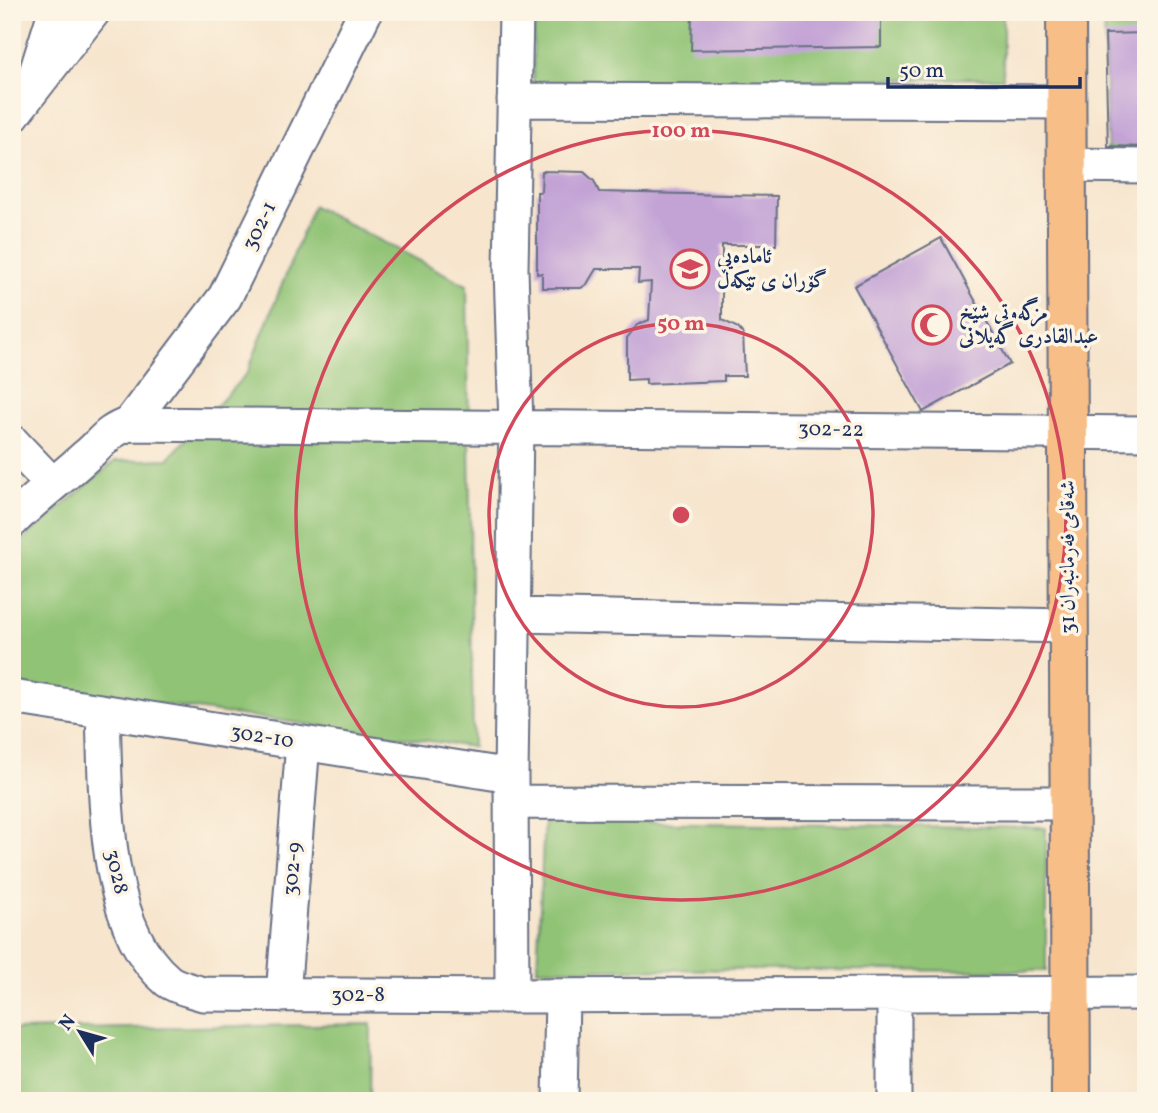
<svg xmlns="http://www.w3.org/2000/svg" width="1158" height="1113" viewBox="0 0 1158 1113" font-family="Vollkorn,Amiri,serif">
<style>
.green{fill:#90c374;stroke:#567969;stroke-width:2}
.building{fill:#c3a3d6}
.lines{fill:none;stroke-linecap:round;stroke-linejoin:round}
.minor-casing{stroke:#686f85;stroke-width:37}
.major-casing{stroke:#686f85;stroke-width:42}
.minor{stroke:#fff;stroke-width:33}
.major{stroke:#f7be87;stroke-width:38}
.ring{fill:none;stroke:#d1495b;stroke-width:3.5}
.labels{text-anchor:middle;dominant-baseline:central;stroke-width:7;stroke-linejoin:round;paint-order:stroke}
.street-label{font-size:21px;fill:#1b2f5e;stroke:#fcf5e5}
.poi-label{font-size:21px;font-weight:bold;fill:#1b2f5e;stroke:#fcf5e5;text-anchor:start}
.centre{fill:#d1495b;stroke:#fcf5e5;stroke-width:3.5}
.ring-label{font-size:21px;text-anchor:middle;font-weight:bold;fill:#d1495b;stroke:#fcf5e5;stroke-width:7;stroke-linejoin:round;paint-order:stroke}
</style>
<rect width="100%" height="100%" fill="#fcf5e5"/>
<filter id="ink" filterUnits="userSpaceOnUse"><feTurbulence type="fractalNoise" baseFrequency=".0143" numOctaves="2"/><feDisplacementMap in="SourceGraphic" scale="14" xChannelSelector="R" yChannelSelector="G"/><feConvolveMatrix kernelMatrix="1 2 1 2 8 2 1 2 1" color-interpolation-filters="sRGB"/></filter>
<filter id="wash" filterUnits="userSpaceOnUse"><feTurbulence type="fractalNoise" baseFrequency=".00686" numOctaves="4" result="noise"/><feDisplacementMap in="SourceGraphic" scale="28" xChannelSelector="R" yChannelSelector="G"/><feGaussianBlur stdDeviation="1.57" result="paint"/><feColorMatrix in="noise" values="0 0 0 0 0 0 0 0 0 0 0 0 0 0 0 0 0 1.4 0 .05"/><feComposite in="paint" operator="in"/></filter>
<g filter="url(#wash)">
<rect width="100%" height="100%" fill="#f7e5cd"/>
<path class="green" d="M534,12H1003V78L533,84Z
M1104,12H1146V155L1108,156Z
M313,206L467,285L473,747L12,684V549L115,461L168,459L247,373Z
M544,821L1046,828V971L537,969Z
M371,1024L370,1101H12V1030Z"/>
<g id="blocks">
<path class="building" d="M692,12H881V47L691,50Z
M1146,33V147L1108,146L1105,34Z
M542,171L584,172L594,181L599,192L777,196L776,245H722V320L738,328L743,334L745,376H724V381L646,384V379L627,380V338L637,325L649,320L651,282L638,283L639,269H596L587,284L581,288H542V273L537,274V192H541Z
M941,238L1010,364L923,412L854,286Z"/>
</g>
</g>
<g filter="url(#ink)">
<use href="#blocks" fill-opacity="0" stroke="#686f85" stroke-width="2"/>
<g class="lines">
<g class="minor-casing">
<path id="minor" d="M34,79L55,12
M514,100L1066,102
M12,116L93,12
M1067,165L1146,166
M129,424L225,297L365,12
M12,442L52,484
M12,521C36,497 62,478 86,456C104,441 106,432 129,424L1146,433
M513,615L1068,626
M12,697L511,776
M103,712C106,791 101,926 168,981C177,988 192,990 203,994L512,996L1146,993
M511,802L1069,803
M894,994V1101
M283,995L303,743
M512,996L511,776L516,426L511,269L516,12
M560,1101L562,996"/>
</g>
<g class="major-casing">
<path id="major" d="M1066,12L1071,1101"/>
</g>
<use href="#minor" class="minor"/>
<use href="#major" class="major"/>
</g>
</g>
<g class="ring">
<circle cx="681" cy="515" r="192"/>
<circle cx="681" cy="515" r="385"/>
</g>
<defs>
<g id="school-ring" transform="scale(2.0125)"><circle r="9.5" fill="#fcf5e5" stroke="#d1495b" stroke-width="1.5"/><path d="M0-5L7-2L0 1L-7-2ZM-4 1L0 2.5L4 1V4Q0 6-4 4Z" fill="#d1495b"/></g>
<g id="mosque-ring" transform="scale(2.0125)"><circle r="9.5" fill="#fcf5e5" stroke="#d1495b" stroke-width="1.5"/><path d="M3.5-4.9A6 6 0 1 0 3.5 4.9A5 5 0 1 1 3.5-4.9Z" fill="#d1495b"/></g>
</defs>
<g fill-rule="evenodd">
<use href="#school-ring" x="690" y="269"/>
<use href="#mosque-ring" x="932" y="325"/>
</g>
<g class="labels">
<g class="street-label">
<text transform="translate(260 226) rotate(-64)">302-1</text>
<text transform="translate(831 430) rotate(1)">302-22</text>
<text transform="translate(1068 557) rotate(-90)">شەقامی فەرمانبەران 31</text>
<text transform="translate(262 737) rotate(9)">302-10</text>
<text transform="translate(293 869) rotate(-85)">302-9</text>
<text transform="translate(116 872) rotate(77)">3028</text>
<text x="358" y="995">302-8</text>
</g>
<g class="poi-label">
<text x="717" y="257">ئامادەیی<tspan x="717" dy="24">گۆران ی تێکەڵ</tspan></text>
<text x="959" y="313">مزگەوتی شێخ<tspan x="959" dy="24">عبدالقادری گەیلانی</tspan></text>
</g>
</g>
<circle cx="681" cy="515" r="10" class="centre"/>
<g class="ring-label">
<text x="681" y="137">100 m</text>
<text x="681" y="330">50 m</text>
</g>
<rect width="1158" height="1113" fill="none" stroke="#fcf5e5" stroke-width="42"/>
<g transform="translate(80 1032) rotate(307)" stroke="#fcf5e5" stroke-width="5" paint-order="stroke">
<path d="M0-5L12 26L0 18L-12 26Z" fill="#1b2f5e"/>
<text y="-10" font-size="19" font-weight="bold" text-anchor="middle" fill="#1b2f5e">N</text>
</g>
<path d="M888 77v10h192v-10" fill="none" stroke="#1b2f5e" stroke-width="3.5"/>
<text x="899" y="77" font-size="21" fill="#1b2f5e" stroke="#fcf5e5" stroke-width="5" paint-order="stroke">50 m</text>
</svg>
